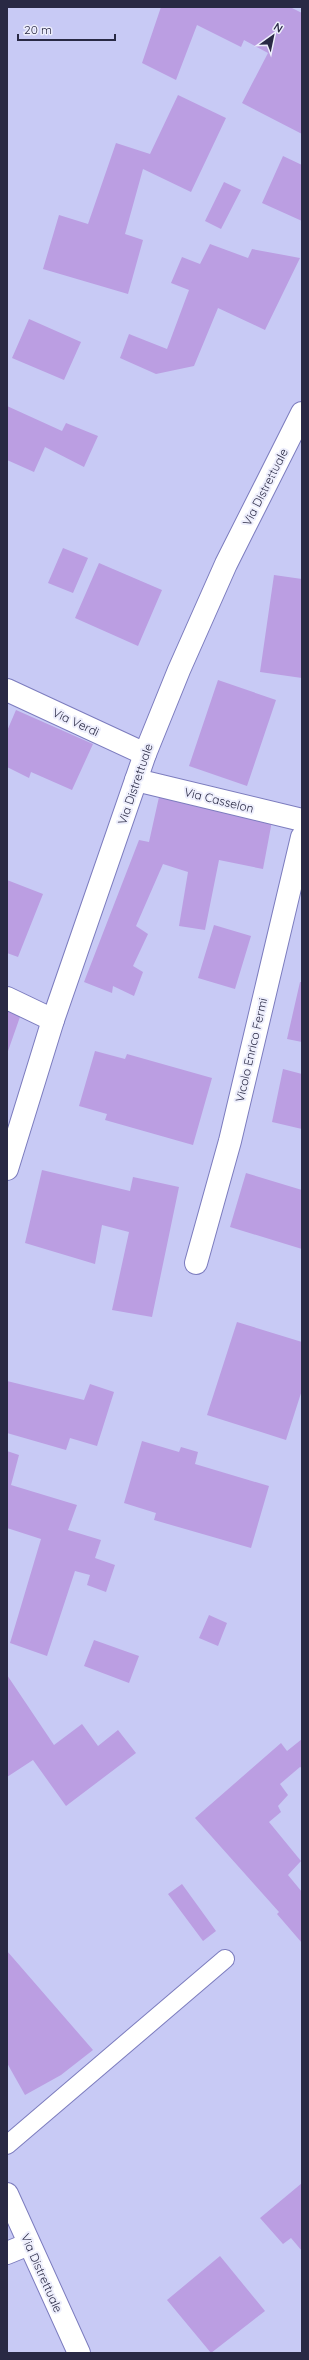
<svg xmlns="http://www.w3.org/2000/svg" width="309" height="2360" viewBox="0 0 309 2360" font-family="Quicksand,sans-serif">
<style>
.building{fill:#bb9ee2}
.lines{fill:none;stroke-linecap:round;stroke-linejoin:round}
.service-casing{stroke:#7c7cbe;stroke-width:20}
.minor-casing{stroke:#7c7cbe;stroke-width:24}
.secondary-casing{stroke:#7c7cbe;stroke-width:24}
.service{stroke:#fff;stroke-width:18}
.minor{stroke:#fff;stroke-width:22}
.secondary{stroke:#fff;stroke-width:22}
.labels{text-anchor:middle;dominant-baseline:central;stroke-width:4;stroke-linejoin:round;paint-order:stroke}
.street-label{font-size:12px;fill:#292944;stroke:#edeefc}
</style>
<rect width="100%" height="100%" fill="#c8caf5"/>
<path class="building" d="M161,7H290L302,13V134L242,103L268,53L244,40L241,47L197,25L176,80L142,63Z
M178,95L226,118L191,192L143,169L125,234L143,240L128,294L43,269L59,215L88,224L116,143L150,154Z
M283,156L302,165V221L262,203Z
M224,182L241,190L221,229L205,221Z
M210,244L248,258L252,249L300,258L265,330L218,308L194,366L156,374L120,358L129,334L167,349L189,290L171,283L182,257L200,264Z
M29,319L81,342L64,380L12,358Z
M7,406L62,431L66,423L98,436L84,467L45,447L34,472L7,460Z
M63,548L88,558L73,593L48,583Z
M99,563L162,590L138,646L75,618Z
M274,575L302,579V678L260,672Z
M218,680L276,700L247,786L189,766Z
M16,710L93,744L72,790L31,772L29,778L7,767V731Z
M159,797L272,821L263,869L219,860L205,930L179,926L188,872L163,864L136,926L148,934L133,966L143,972L134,996L113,986L112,993L84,982L139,840L149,842Z
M7,880L43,894L18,957L7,953Z
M214,925L251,936L235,989L198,978Z
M300,982H302V1042L287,1039Z
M7,1009L21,1014L7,1054Z
M95,1051L125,1059L127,1054L212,1078L193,1145L105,1120L107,1114L79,1106Z
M283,1069L302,1074V1129L272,1122Z
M42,1170L130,1191L133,1177L179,1187L152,1317L112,1310L129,1232L102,1225L95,1264L25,1243Z
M246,1173L302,1190V1249L230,1227Z
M237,1322L302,1342V1390L286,1440L207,1415Z
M7,1381L84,1400L90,1384L114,1392L97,1446L70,1438L66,1450L7,1433Z
M142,1441L179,1452L181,1447L198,1452L195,1464L269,1486L251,1548L154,1520L156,1513L124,1503Z
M7,1451L19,1455L11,1485L77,1505L68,1530L101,1540L95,1558L115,1565L106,1592L87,1585L90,1575L75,1571L47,1656L10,1643L41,1539L7,1528Z
M209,1615L227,1623L218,1646L199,1638Z
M94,1640L139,1656L129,1683L84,1666Z
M7,1675L54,1745L82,1724L98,1746L118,1730L136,1753L66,1806L33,1760L7,1777Z
M302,1739V1768L300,1767L280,1784L288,1795L278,1806L281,1812L269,1822L301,1861L288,1875L302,1892V1943L277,1914L279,1912L195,1818L281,1743L287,1751Z
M182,1884L216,1931L203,1941L168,1894Z
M7,1951L93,2050L61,2075L25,2095L7,2063Z
M302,2183V2251L291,2238L283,2244L260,2218Z
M220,2256L265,2311L211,2353L167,2300Z"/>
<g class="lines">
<g class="service-casing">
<path id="service" d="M7,2145L225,1959"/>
</g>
<g class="minor-casing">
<path id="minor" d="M7,690L145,754
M136,780L302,820
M7,998L53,1020
M196,1263L230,1141L302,837
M7,2253L29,2244"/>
</g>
<g class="secondary-casing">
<path id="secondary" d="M7,1169L53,1020L145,754L179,670L226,564L302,413
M7,2194L79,2353"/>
</g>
<use href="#service" class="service"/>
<use href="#minor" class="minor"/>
<use href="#secondary" class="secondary"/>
</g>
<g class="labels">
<g class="street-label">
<text transform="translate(265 487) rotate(-63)">Via Distrettuale</text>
<text transform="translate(76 722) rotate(25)">Via Verdi</text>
<text transform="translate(135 784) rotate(-71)">Via Distrettuale</text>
<text transform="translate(219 800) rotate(14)">Via Casselon</text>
<text transform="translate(251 1050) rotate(-77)">Vicolo Enrico Fermi</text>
<text transform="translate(42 2273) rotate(66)">Via Distrettuale</text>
</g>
</g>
<rect width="309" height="2360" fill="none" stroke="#292944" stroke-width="16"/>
<g transform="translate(273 36) rotate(33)" stroke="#edeefc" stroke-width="3" paint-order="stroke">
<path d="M0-3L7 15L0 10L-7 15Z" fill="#292944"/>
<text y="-6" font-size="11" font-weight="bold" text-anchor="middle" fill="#292944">N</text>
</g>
<path d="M18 34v6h97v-6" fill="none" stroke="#292944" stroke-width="2"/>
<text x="24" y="34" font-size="12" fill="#292944" stroke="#edeefc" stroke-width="3" paint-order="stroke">20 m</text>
</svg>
